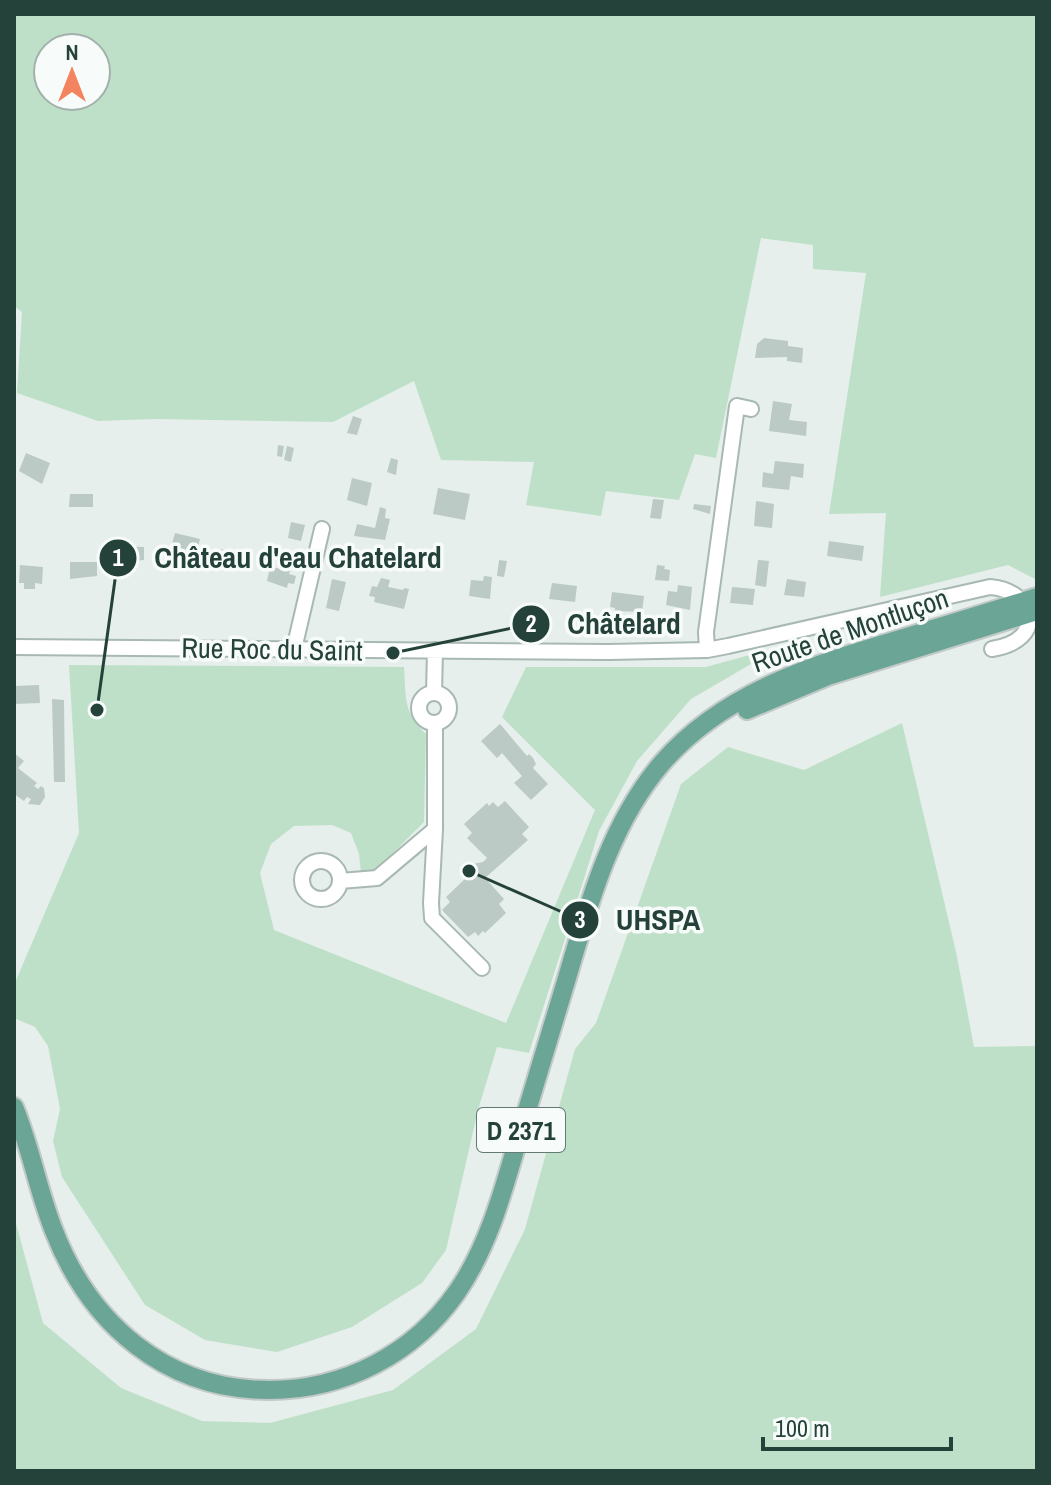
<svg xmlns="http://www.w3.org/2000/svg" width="1051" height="1485" viewBox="0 0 1051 1485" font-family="'Archivo Narrow',sans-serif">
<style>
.green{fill:#bfe0c8;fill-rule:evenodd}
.building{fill:#bbcac4}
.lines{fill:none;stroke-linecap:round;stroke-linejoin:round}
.minor-casing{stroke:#a8b8b2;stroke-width:18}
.major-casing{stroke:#c2cac8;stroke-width:22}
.minor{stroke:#fff;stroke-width:14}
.major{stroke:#6aa596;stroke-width:18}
.labels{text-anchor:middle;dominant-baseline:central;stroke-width:7;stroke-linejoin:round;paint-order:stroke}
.shield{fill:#f7fbf9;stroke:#637a73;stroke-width:2}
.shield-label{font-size:26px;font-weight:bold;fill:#24423a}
.street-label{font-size:28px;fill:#24423a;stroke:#f7fbf9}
.leader{fill:none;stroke:#24423a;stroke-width:3}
.callout-dot{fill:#24423a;stroke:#f7fbf9;stroke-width:3}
.mark-label{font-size:24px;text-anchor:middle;font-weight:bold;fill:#fff}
.callout-label{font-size:30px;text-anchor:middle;font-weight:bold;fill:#24423a;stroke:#f7fbf9;stroke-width:7;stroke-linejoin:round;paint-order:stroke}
</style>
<rect width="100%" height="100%" fill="#e6efeb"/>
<path class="green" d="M14,14H1037V580L1008,565L880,597L886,513L829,514L866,273L813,269V245L761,238L716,458L695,454L679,500L606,491L601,516L526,505L534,462L441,460L414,381L333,422L154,419L98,421L17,393L22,312L14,306ZM96,48V96H48V48Z
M782,646L691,699L637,761L599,831L529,1053L497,1047L478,1110L446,1250L422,1283L352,1327L277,1352L205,1340L145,1305L62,1177L53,1141L60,1109L48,1046L35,1027L14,1018V985L79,833L69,665L404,667C406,697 403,713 426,734L424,822L377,869L361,873L359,854L351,833L332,825L294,826L271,844L260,873L274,930L506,1023L595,810L502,717L526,667H706Z
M902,723L956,952L974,1047L1037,1046V1471H14V1216L43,1323L121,1388L202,1421L270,1423L393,1390L476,1329L525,1229L575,1049L596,1023L681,784L728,747L804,770Z"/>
<path class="building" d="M764,338L788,341V346L803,348L802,363L787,361V357L755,358L757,344Z
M773,401L792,404L789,420L807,422L806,436L769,431Z
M353,416L362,419L357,435L347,433Z
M278,445L284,446L282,457L277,456Z
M287,446L294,448L291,462L284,460Z
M26,453L50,463L42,484L19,471Z
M391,458L398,460L396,475L387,472Z
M775,461L804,464L803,478L791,476L789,490L762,487L763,472L773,474Z
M352,478L372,483L367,506L347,500Z
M438,488L470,494L465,520L433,514Z
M70,494H93V507H69Z
M653,499L664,500L661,519L650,518Z
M756,501L774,504L772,528L754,526Z
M694,504L711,506L710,514L693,509Z
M380,507L386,509L385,518L390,519L385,540L354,536L357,524L375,528Z
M291,522L305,525L301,541L288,538Z
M175,533L200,539L194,564L184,561L185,558L169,554Z
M829,541L864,546L862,561L827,556Z
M114,546L144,547V560L114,563Z
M239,548L251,551L248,567L241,566V568L216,563L220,549L238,553Z
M499,560L507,561L504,577L497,576Z
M758,560L769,561L766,587L755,585Z
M70,562H97V576L70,579Z
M20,565L43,567L42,584L35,583V589H24V583H19Z
M657,565L665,566L664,569L670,570L669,581L655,580Z
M270,567L290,570L289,574L296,576L294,584L288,583L287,588L267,581Z
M484,576L492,577L490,599L469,596L471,580L483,581Z
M381,578L390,580L388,587L403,590L404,588L409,589L404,609L374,602L375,597L369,596L372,586L377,587Z
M332,579L346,582L339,611L326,608Z
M787,579L806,582L804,597L784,595Z
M552,583L577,586L575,602L549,599Z
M678,585L692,587L690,610L666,605L668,591L677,592Z
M732,587L755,589L753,605L730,603Z
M612,592L644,596L642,612L615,611V608L610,607Z
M39,685L40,703L14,704V686Z
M52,699L64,700L65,782H54Z
M92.5 709a4.5 4.5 0 1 1 9 0a4.5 4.5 0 1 1-9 0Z
M500,724L527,756L529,754L533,758L536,764L533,768L548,784L531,800L514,783L522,776L502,753L497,758L481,741Z
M14,753L24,761L18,768L37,783L34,786L38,789L41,786L44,788L45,797L40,805L28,804L31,799L27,797L24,801L14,794Z
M505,801L529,827L522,834L528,840L485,878L504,899L499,904L506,913L485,933L483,931L478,936L475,932L468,937L442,910L450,902L446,897L467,877V865L483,862L487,858L467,838L472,833L464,824L487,803L489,806L493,802L498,807Z"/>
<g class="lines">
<g class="minor-casing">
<path id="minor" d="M14,647L608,652L707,650L728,646L990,587C1034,590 1049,640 992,649
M294,649L322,529
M707,650L706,632L737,406L751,409
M419 708a15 15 0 1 1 30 0a15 15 0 1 1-30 0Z
M434,693L435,650
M435,829L431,903L432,918L482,968
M302 880a19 19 0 1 1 38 0a19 19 0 1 1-38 0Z
M340,881L377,878L435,829V723"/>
</g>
<g class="major-casing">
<path id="major" d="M747,710L828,676L1037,611
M14,1107C31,1148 38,1191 54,1231C90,1324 166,1390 269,1390C344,1390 414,1354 457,1292C486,1250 501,1199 515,1150C533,1092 550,1035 567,978C589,903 610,824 662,763C725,691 816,664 904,638C949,624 993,611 1037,597"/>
</g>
<use href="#minor" class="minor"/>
<use href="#major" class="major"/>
</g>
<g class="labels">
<rect class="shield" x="477" y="1108" width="88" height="44" rx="6"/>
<g class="shield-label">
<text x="521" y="1130">D 2371</text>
</g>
<g class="street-label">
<text transform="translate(850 630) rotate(-19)">Route de Montluçon</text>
<text transform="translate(272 649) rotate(1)">Rue Roc du Saint</text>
</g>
</g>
<path class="leader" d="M97 710L118 558M393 653L531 624M469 871L580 920"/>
<g class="callout-dot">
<circle cx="97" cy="710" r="8"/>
<circle cx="393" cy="653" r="8"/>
<circle cx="469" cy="871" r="8"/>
<circle cx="118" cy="558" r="20"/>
<circle cx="531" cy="624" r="20"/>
<circle cx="580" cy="920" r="20"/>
</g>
<g class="mark-label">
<text x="118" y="566">1</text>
<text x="531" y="632">2</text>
<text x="580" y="928">3</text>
</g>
<g class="callout-label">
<text x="298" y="568">Château d'eau Chatelard</text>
<text x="624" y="634">Châtelard</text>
<text x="658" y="930">UHSPA</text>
</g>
<rect width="1051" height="1485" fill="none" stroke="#24423a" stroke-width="32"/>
<g transform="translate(72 72)"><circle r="38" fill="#f7fbf9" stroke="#a3b1ad" stroke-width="2"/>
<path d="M0-6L14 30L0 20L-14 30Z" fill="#f4845f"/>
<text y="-12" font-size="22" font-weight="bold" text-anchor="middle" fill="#24423a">N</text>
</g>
<path d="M763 1437v12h188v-12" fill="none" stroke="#24423a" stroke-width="4"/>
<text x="775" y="1437" font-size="24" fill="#24423a" stroke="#f7fbf9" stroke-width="6" paint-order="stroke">100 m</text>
</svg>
